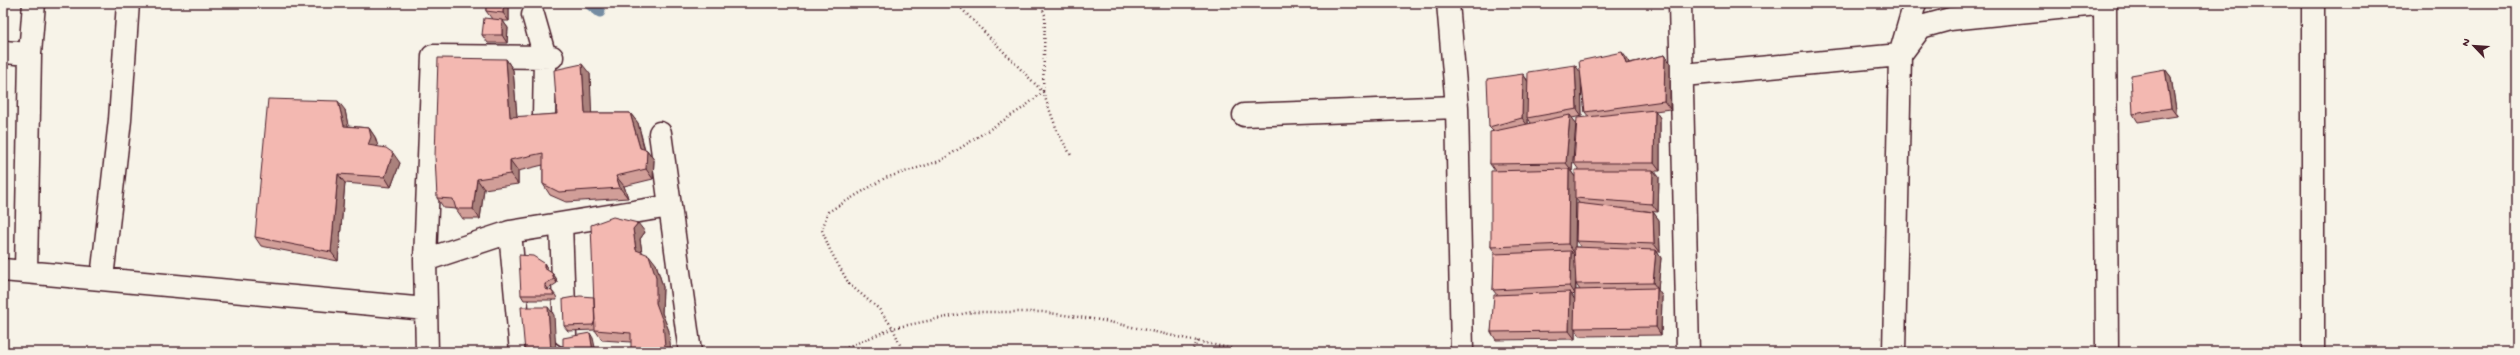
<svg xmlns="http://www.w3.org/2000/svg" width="2520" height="355" viewBox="0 0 2520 355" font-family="'Gochi Hand',sans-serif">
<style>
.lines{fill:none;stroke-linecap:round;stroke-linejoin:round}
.stream{stroke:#748ca2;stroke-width:11}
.street-casing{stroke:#4a1f2b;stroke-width:25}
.path{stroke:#4a1f2b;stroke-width:2.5;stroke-dasharray:1 3;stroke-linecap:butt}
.street{stroke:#f7f3e8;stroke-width:22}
.wall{fill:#d19e98;stroke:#4a1f2b;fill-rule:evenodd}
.shaded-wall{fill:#aa817c;stroke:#4a1f2b}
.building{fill:#f3b8b1;stroke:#4a1f2b}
</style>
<rect width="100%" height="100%" fill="#f7f3e8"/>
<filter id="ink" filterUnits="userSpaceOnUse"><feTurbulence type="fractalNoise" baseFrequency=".025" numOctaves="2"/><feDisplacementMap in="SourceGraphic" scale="8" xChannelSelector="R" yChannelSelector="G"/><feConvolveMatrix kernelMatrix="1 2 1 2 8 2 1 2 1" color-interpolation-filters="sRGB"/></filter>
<g filter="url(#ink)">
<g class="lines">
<path class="stream" d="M588,3L600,12"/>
<g class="street-casing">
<path id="street" d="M1448,3L1457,107L1462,352
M1680,3L1688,352
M2105,3L2107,352
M2313,3V352
M533,15L545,57L544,117
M3,52L30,54
M1683,75L1900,55L1921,27L1950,19L2107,3
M1244,115L1457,107
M660,133L690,352
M561,224L565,335
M510,232L521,352
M425,260L510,232L670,206
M3,270L426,309
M26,271L30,54L34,3
M102,278L120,120L128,3
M427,352L425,260L433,56L552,57
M1894,352L1900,55L1915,3"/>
</g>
<path class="path" d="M956,3L1043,92
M1040,3L1045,15L1043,92
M836,352L893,328L972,312H1042L1100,320L1247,352
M903,352L893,328L879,309L849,284L830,250L822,230L828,212L885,178L940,161L1023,108L1043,92L1058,133L1072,157
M1191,352L1198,341"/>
<use href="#street" class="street"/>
</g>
<path class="wall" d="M486,3H506L509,6V21H503L508,28L507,43H488L482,35L492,19L486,11Z
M1665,55L1670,63V109L1655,111L1660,118V171H1654L1659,177L1658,212L1643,211L1653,212L1659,220L1660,252H1657L1661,258L1658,290L1662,296L1661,335L1580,336L1575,328V339L1496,340L1491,332L1497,295L1493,290L1496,254L1491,247L1495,171L1490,164L1493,131L1489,127L1523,74L1528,81L1575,65L1580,73L1628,60L1629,63ZM1581,78L1585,112L1589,117L1574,163L1579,170L1575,177L1571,171H1572L1576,123L1572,118L1582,116ZM1528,118L1531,123L1528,124ZM1576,199L1579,203L1576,241L1581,247H1575ZM1576,281V284L1580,290H1576ZM1575,294V300L1572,295Z
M506,59L513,70L517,117L557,114L590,74L591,113H630L638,123L645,149L647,150L654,160L653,179L624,186L628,198L566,202L550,195L543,184V165L518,171V184L484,189L480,219H463L456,209L444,208L437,198Z
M2165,69L2171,77L2177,116L2138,122L2133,114Z
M345,110L348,126L369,128L375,137L377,147L400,163L391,187L345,183L338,261L261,246L255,237Z
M645,232L640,239L642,252L656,264L663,287L662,313L669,331L631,342L602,340L595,330L568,331L564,326L594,297Z
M544,263L547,268V270L552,273L556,278L557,283L548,289V290L552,291L556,296L557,300H524L521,295Z"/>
<path class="shaded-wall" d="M503,3H506L509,6V21L503,13Z
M502,20L508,28L507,43L502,35Z
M1622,52L1628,60L1632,72L1626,64Z
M1665,55L1670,63V109L1664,101Z
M506,59L513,70L518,128L510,117Z
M582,64L590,74L592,123L585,113Z
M1575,65L1581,73L1582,116L1577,109Z
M2165,69L2171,77L2177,116L2171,108Z
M1523,74L1528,82V126L1522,118Z
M338,101L345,110L350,136L344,126Z
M1655,110L1660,118V171L1654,163Z
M630,113L638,123L646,156L647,150L654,160L653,179L646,169Z
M1570,115L1576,123L1572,171L1566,163Z
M369,128L375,137L378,146L375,155L368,145Z
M393,153L400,163L391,187L385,177Z
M510,160L518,171V184L510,174Z
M1569,169L1576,178L1575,254L1568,244Z
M1653,170L1659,177L1658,212L1652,204Z
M338,174L345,183L338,261L331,252Z
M616,176L624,186L628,198L620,188Z
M477,179L484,189L480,219L473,209Z
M1653,212L1659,220L1660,252L1654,244Z
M638,223L645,232L640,239L643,259L636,250L633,229Z
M1656,250L1661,258L1658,290L1662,296L1661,335L1656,327L1657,288L1653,283Z
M1571,251L1577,259L1575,294L1570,286Z
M649,255L656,264L663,287L662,313L669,331L671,352H668L665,347L656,303Z
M544,263L547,268L548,273L544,268Z
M552,273L556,278L557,283L554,279Z
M545,284L548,289V294L545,289Z
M1570,292L1575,300V339L1569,331Z
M548,307L554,315L556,352H551Z
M590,333L593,338L596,352H593Z"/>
<path class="building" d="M486,3H503V13L486,11Z
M484,18L502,20V35H482Z
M1622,52L1626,64L1665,55L1664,101L1585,112L1579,61Z
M438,58L506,59L510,117L557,114L554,70L582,64L585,113H630L640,148L647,150L646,169L616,176L620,188L559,192L543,184V153L510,160V174L477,179L473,209H456L453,199L437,198L435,156Z
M1575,65L1577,109L1527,118L1528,72Z
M2165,69L2171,108L2133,114L2131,75Z
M1523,74L1522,118L1489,127L1487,79Z
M268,99L338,101L344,126L369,128L371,137L368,145L386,148L393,153L385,177L338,174L331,252L255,237Z
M1655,110L1654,163H1574L1577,118Z
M1570,115L1566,163L1490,164V132Z
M1569,169L1568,244L1491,247V171Z
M1575,170H1653L1652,204L1575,198Z
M1577,203L1653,212L1654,244L1576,241Z
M613,217L638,223L633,229L636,250L649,255L656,277V303L663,322L665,347L668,352H631V333L595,330L591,225Z
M1574,247L1656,250L1653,283L1576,284Z
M1571,251L1570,286L1493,290L1494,254Z
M519,255L533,256L544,263V268L552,273L554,279L545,284V289L552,291L554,295H521Z
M1657,288L1656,327L1574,328L1575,290Z
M1570,292L1569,331L1491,332L1494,295Z
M580,296L594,297L595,320L593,325L564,326L563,299Z
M521,307H548L551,352H525Z
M590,333L593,352H563V338Z"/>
</g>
<rect width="2520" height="355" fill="none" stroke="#f7f3e8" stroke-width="16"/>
<rect x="8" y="8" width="2504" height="339" fill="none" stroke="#4a1f2b" stroke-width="1.5" filter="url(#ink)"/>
<g transform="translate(2474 46) rotate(295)" stroke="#f7f3e8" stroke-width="3" paint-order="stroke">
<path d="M0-3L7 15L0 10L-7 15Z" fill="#4a1f2b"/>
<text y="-6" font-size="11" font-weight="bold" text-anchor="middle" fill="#4a1f2b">N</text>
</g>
</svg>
